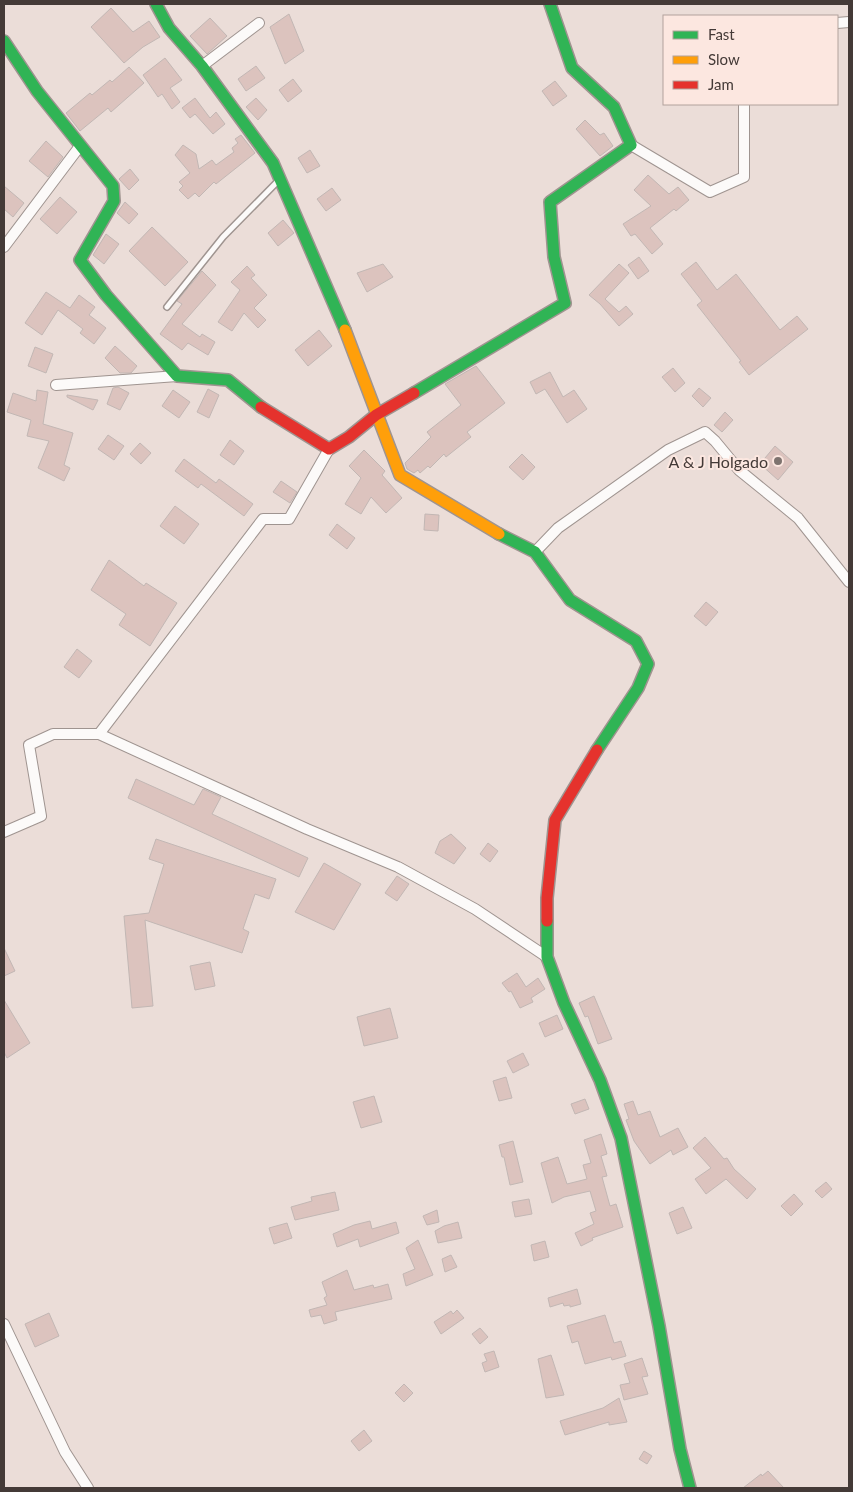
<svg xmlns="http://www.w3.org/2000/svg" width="853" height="1492" viewBox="0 0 853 1492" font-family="Lato,sans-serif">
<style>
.building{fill:#dcc3be;stroke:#c2b7b4}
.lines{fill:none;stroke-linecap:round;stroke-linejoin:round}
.lane-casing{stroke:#9f9490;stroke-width:8}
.street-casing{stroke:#9f9490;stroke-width:12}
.fast-casing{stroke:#9f9490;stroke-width:14}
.slow-casing{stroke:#9f9490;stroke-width:14}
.jam-casing{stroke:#9f9490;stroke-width:14}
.lane{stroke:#fcfaf9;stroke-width:5}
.street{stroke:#fcfaf9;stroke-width:10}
.fast{stroke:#30b455;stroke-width:11}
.slow{stroke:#ff9f0a;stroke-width:11}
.jam{stroke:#e5322d;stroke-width:11}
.poi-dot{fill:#7e736f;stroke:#fce7e0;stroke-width:2}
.labels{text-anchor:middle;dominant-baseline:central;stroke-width:4;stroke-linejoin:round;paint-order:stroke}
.poi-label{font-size:16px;fill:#443a37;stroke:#fce7e0;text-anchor:end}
</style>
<rect width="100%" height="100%" fill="#ebddd8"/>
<path class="building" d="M111,8L133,32L149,21L160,37L143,47L124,63L91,27Z
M289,14L304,51L285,64L270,27Z
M210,18L227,36L207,54L190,36Z
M165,58L182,80L170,88L180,102L172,109L162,94L158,97L143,75Z
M256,66L265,78L246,91L238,79Z
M129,67L144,83L111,112L108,108L80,131L66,113L90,93L92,95L110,80L112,82Z
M293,79L302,91L288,102L279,90Z
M555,81L567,96L553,106L542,91Z
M195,98L210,118L216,112L225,124L213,134L195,114L190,118L182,108Z
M256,98L267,110L258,120L246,107Z
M585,120L600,135L604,133L613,146L600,156L576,129Z
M241,135L255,153L216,184L214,182L199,197L195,193L188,199L179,190L183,186L179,182L190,173L175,155L183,145L196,154L199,169L212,160L216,165L234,152L232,148L238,143L235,139Z
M46,141L63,157L48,177L29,161Z
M310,150L320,166L307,173L298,158Z
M130,169L139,180L129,190L119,179Z
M648,175L669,194L678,187L689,200L676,211L674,209L650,228L663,244L652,254L635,234L631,236L623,224L651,206L634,190Z
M4,186L24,203L13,217L4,209Z
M332,188L341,200L326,211L317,199Z
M60,197L77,212L57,234L40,219Z
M125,202L138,214L129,224L117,213Z
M283,220L294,233L278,246L268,233Z
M152,227L188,262L165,286L129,251Z
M106,234L119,244L104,264L93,255Z
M639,257L649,271L638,279L628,265Z
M696,262L717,290L736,274L780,330L797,316L808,329L749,375L739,362L741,361L697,305L702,301L681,274Z
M383,264L393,277L367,292L357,273Z
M619,264L629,273L605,299L619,312L626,306L633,314L619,326L600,304L589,295Z
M247,266L255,275L251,278L267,295L254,308L266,320L258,328L244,313L232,331L218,322L240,290L231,282Z
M202,271L216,285L182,324L200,337L202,334L215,342L208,355L188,343L182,350L160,334L182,304L177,301Z
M46,292L70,308L79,295L95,307L89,315L106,328L94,344L80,333L83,329L58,310L42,335L25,323Z
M319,330L332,346L308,366L295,350Z
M115,346L137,366L131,373H120L105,358Z
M35,347L53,354L46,373L28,366Z
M476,366L505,403L467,432L471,437L446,457L444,454L430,468L428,466L420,473L418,470L414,473L407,469L405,463L431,437L427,432L461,405L445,384Z
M673,368L685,383L675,392L662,377Z
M550,372L563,397L574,390L587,409L567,423L545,389L536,394L530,382Z
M118,387L129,393L120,410L107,404L113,388Z
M699,388L711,398L703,407L692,396Z
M208,389L219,395L209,418L197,412Z
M37,390L48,392L43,424L73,433L64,465L70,468L64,481L38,468L49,441L27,436L31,420L7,412L13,393L36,401Z
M173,390L190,402L179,418L162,406Z
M67,395L98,400L93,410L67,397Z
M725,412L733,420L722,432L714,425Z
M108,435L124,446L114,460L98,449Z
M230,440L244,451L234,465L220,455Z
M140,443L151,453L141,464L130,454Z
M775,446L793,462L778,480L760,464Z
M364,450L385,471L382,475L402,498L386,513L371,497L361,514L345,504L361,478L349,466Z
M522,454L535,467L523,480L509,467Z
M184,459L216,483L219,479L253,504L244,516L201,484L198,488L175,471Z
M281,481L297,492L290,503L273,492Z
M175,506L199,524L184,544L160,526Z
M425,514L439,515L438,531L424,530Z
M337,524L355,538L347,549L329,535Z
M109,560L144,586L146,583L177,603L150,646L119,625L126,614L91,590Z
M706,602L718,612L706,626L694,616Z
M77,649L92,661L79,678L64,667Z
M136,779L194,805L203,789L221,797L212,814L308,858L299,877L128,798Z
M451,834L466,848L454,864L435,853L440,841Z
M156,839L276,879L269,899L255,894L243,929L249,932L242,953L145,920L153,1006L132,1008L124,916L149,913L164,864L149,859Z
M488,843L498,851L490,862L480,854Z
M324,863L361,884L334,930L295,912Z
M397,876L409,884L397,901L385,893Z
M4,948L15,971L4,976Z
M210,962L215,986L195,990L190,966Z
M517,973L526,987L538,978L545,989L531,998L533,1002L520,1008L511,991L509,992L502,983Z
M594,996L612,1039L598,1044L588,1016L585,1017L579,1003Z
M4,1000L30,1043L7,1058L4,1052Z
M390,1008L398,1038L364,1046L357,1017Z
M557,1015L563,1029L545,1037L539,1023Z
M523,1053L529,1065L513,1073L507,1061Z
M506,1077L512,1098L499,1101L493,1081Z
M374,1096L382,1122L361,1128L353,1102Z
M585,1099L589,1109L575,1114L571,1104Z
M633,1101L638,1115L650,1111L660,1137L678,1128L688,1147L673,1155L671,1150L650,1164L634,1141L626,1120L629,1119L624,1104Z
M601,1134L607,1154L601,1156L607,1176L602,1177L610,1206L616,1204L623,1227L592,1238L593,1240L581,1246L575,1233L594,1224L590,1213L596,1211L590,1191L564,1197L552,1203L541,1163L558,1157L567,1184L587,1179L583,1165L591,1163L584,1140Z
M705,1137L724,1159L727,1158L734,1169L756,1189L747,1199L726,1179L706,1194L695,1179L711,1168L693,1148Z
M513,1141L523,1182L510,1185L504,1157H502L499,1145Z
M826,1182L832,1189L822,1198L815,1191Z
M335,1192L339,1210L295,1220L291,1207L312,1201L311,1197Z
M794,1194L803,1204L791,1216L781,1206Z
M529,1199L532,1214L515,1217L512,1202Z
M683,1207L692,1228L677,1234L669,1213Z
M437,1210L439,1222L427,1225L423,1216Z
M370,1221L372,1229L396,1222L399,1233L360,1247L358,1239L337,1247L333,1234L354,1225Z
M458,1222L462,1238L438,1243L435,1231L444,1226Z
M287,1223L292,1238L274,1244L269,1228Z
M418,1240L433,1275L406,1286L403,1274L415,1269L406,1248Z
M545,1241L549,1257L534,1261L531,1245Z
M451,1255L457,1267L445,1272L442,1259Z
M347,1270L354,1290L373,1285L374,1288L388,1284L392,1299L335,1312L337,1320L324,1324L321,1315L311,1317L309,1310L327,1305L324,1298L327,1296L322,1282Z
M577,1289L581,1304L570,1307V1305L564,1306L563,1303L550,1307L548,1298Z
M457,1310L464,1318L441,1334L434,1322L451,1311L453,1314Z
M49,1313L59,1336L35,1347L25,1324Z
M605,1315L614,1343L621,1341L626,1356L612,1360L611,1357L585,1364L578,1341L572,1343L567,1326Z
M480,1328L488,1337L480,1344L472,1334Z
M494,1351L499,1367L485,1372L482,1363L487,1361L484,1354Z
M551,1355L564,1395L546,1398L538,1359Z
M642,1358L648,1376L642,1377L648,1394L624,1400L620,1385L630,1383L624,1364Z
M404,1384L413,1393L404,1402L395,1393Z
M619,1398L627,1422L609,1425V1422L565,1435L560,1421L603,1408Z
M364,1430L372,1441L359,1451L351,1441Z
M644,1451L652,1456L647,1464L639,1459Z
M768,1471L784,1488H743L761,1474L762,1476Z"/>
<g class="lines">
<g class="lane-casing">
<path id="lane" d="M167,307L223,237L279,180"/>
</g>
<g class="street-casing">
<path id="street" d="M837,23L849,22
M202,66L259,23
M631,145L710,192L744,177V104
M4,247L80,146
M56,385L177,376
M535,552L558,528L668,450L705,432L715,441L739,470L798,518L849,582
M99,734L307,829L398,867L475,909L547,957
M4,832L41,816L29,745L53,734H99L263,519H289L329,449
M4,1324L65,1452L88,1488"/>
</g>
<g class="fast-casing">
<path id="fast" d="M156,4L169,28L202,66L273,163L345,330
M4,41L37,91L113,186L114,201L80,260L106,295L177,376L228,380L261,407
M414,393L565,303L554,257L550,202L631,145L614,107L572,68L550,4
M499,534L535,552L570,600L636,641L648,664L638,688L597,750
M547,921V957L564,1003L600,1080L621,1138L659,1326L680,1449L690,1488"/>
</g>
<g class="slow-casing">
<path id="slow" d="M345,330L400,475L499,534"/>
</g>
<g class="jam-casing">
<path id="jam" d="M261,407L329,449L349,437L376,415L414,393
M547,921V898L555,820L597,750"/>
</g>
<use href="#lane" class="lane"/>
<use href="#street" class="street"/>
<use href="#fast" class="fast"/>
<use href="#slow" class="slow"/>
<use href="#jam" class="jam"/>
</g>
<circle class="poi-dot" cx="778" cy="461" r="5"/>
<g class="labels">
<g class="poi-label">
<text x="768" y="461">A &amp; J Holgado</text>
</g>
</g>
<rect width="853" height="1492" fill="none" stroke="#443a37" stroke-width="10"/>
<rect x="663" y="15" width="175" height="90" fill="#fce7e0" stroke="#b2a29c"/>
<rect x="673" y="31" width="25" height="8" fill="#30b455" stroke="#b2a29c"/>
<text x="708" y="40" font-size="15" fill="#443a37">Fast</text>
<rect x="673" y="56" width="25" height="8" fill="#ff9f0a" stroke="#b2a29c"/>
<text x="708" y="65" font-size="15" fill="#443a37">Slow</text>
<rect x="673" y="81" width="25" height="8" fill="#e5322d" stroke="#b2a29c"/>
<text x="708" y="90" font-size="15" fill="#443a37">Jam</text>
</svg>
